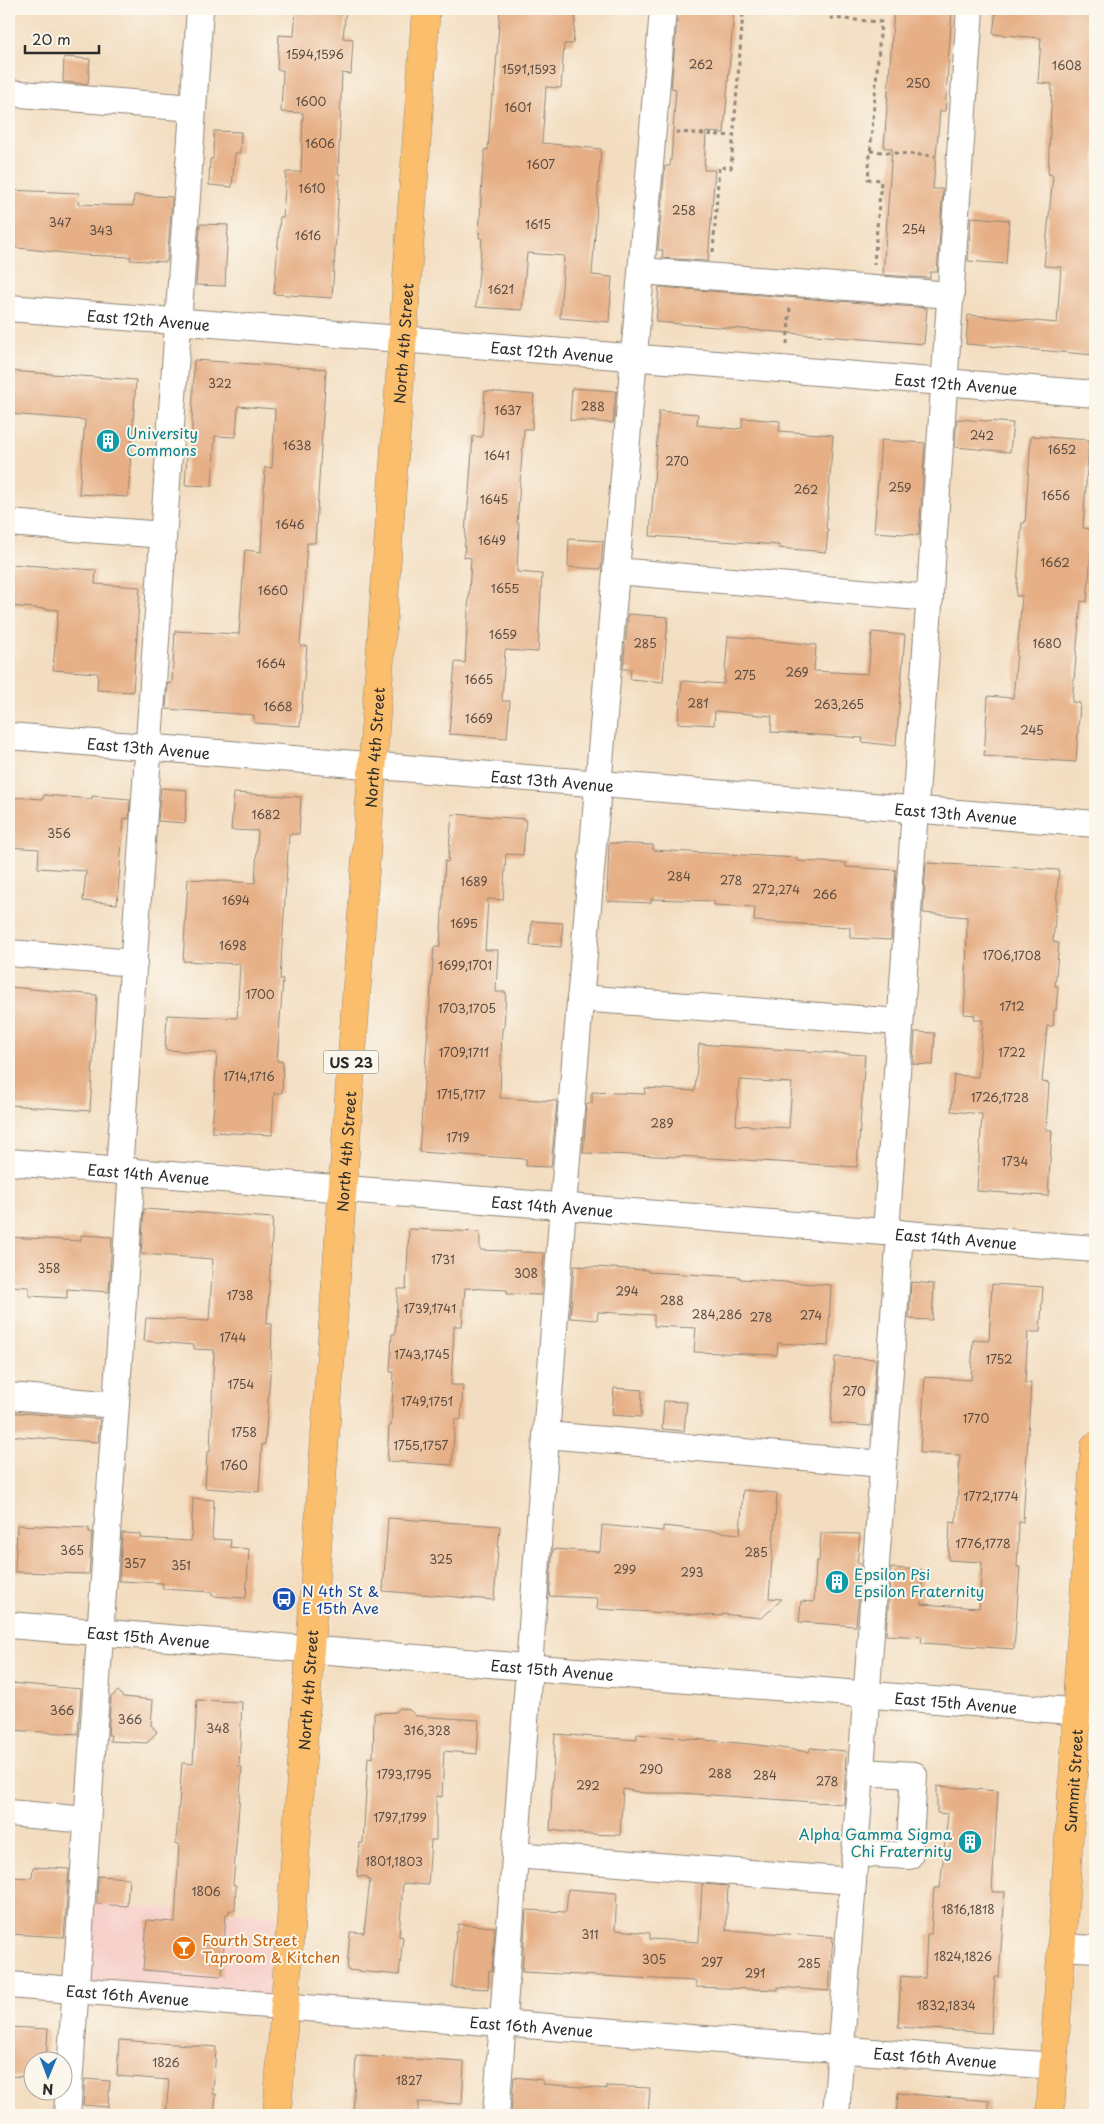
<svg xmlns="http://www.w3.org/2000/svg" width="1104" height="2124" viewBox="0 0 1104 2124" font-family="'Playpen Sans',sans-serif">
<style>
.built{fill:#f7d0cb}
.building{fill:#e6af85;fill-rule:evenodd}
.lines{fill:none;stroke-linecap:round;stroke-linejoin:round}
.minor-casing{stroke:#8f8476;stroke-width:28}
.major-casing{stroke:#8f8476;stroke-width:29}
.path{stroke:#8f8476;stroke-width:3;stroke-dasharray:4 4;stroke-linecap:butt}
.minor{stroke:#fff;stroke-width:26}
.major{stroke:#fabe6d;stroke-width:28}
.labels{text-anchor:middle;dominant-baseline:central;stroke-width:4;stroke-linejoin:round;paint-order:stroke}
.number-label{font-size:12px;fill:#5a4c42}
.shield{fill:#fbf7ec;stroke:#696865;stroke-width:1}
.shield-label{font-size:14px;font-weight:bold;fill:#2b2b2b}
.street-label{font-size:15px;fill:#2b2b2b;stroke:#fbf7ec}
.culture-label{font-size:15px;fill:#0d838f;stroke:#fbf7ec;text-anchor:start}
.transit-label{font-size:15px;fill:#164399;stroke:#fbf7ec;text-anchor:start}
.food-label{font-size:15px;fill:#c56008;stroke:#fbf7ec;text-anchor:start}
</style>
<rect width="100%" height="100%" fill="#fbf7ec"/>
<filter id="ink" filterUnits="userSpaceOnUse"><feTurbulence type="fractalNoise" baseFrequency=".02" numOctaves="2"/><feDisplacementMap in="SourceGraphic" scale="10" xChannelSelector="R" yChannelSelector="G"/><feConvolveMatrix kernelMatrix="1 2 1 2 8 2 1 2 1" color-interpolation-filters="sRGB"/></filter>
<filter id="wash" filterUnits="userSpaceOnUse"><feTurbulence type="fractalNoise" baseFrequency=".0096" numOctaves="4" result="noise"/><feDisplacementMap in="SourceGraphic" scale="20" xChannelSelector="R" yChannelSelector="G"/><feGaussianBlur stdDeviation="1.12" result="paint"/><feColorMatrix in="noise" values="0 0 0 0 0 0 0 0 0 0 0 0 0 0 0 0 0 1.4 0 .05"/><feComposite in="paint" operator="in"/></filter>
<g filter="url(#wash)">
<rect width="100%" height="100%" fill="#f3ddc0"/>
<path class="built" d="M85,1903L285,1916L279,1998L79,1985Z"/>
<g id="blocks">
<path class="building" d="M296,9H346L343,38L353,39L351,74L342,73L338,174H340L332,298L274,294L280,217H283L286,172H301L303,113L281,112L283,70H277L279,35L294,36Z
M500,9L576,10L573,44H564L561,88L546,87L542,143L601,149L592,275L612,277L609,322L560,318L564,256L527,253L522,310L476,307L482,238H479L482,178L485,149L488,150L492,95L494,96Z
M678,9H734L724,133L706,132L704,170H715L708,261L662,258L663,250H658L665,166H670L671,159L676,89L671,88Z
M894,9H952L945,111H940L933,189H943L937,272H930V278L883,275L892,148H884Z
M996,9H1095V355L966,344L968,315L1057,323L1061,267L1044,266L1053,175L1048,174L1052,84L1038,83L1041,38L993,34Z
M64,57L90,59L88,84L63,82Z
M214,131L241,132L240,153H235L232,187L209,185L210,159H213Z
M9,190L79,193L78,204L133,206L134,195L172,197L167,262L130,260L131,257L83,255L9,247Z
M971,217L1009,220L1006,264L968,261Z
M200,224L228,225L225,286L196,285Z
M659,287L927,308L924,344L656,322Z
M194,360L326,369L315,543H307L300,646H307L300,726L254,723V715L166,709L168,683H172L175,631L239,634L245,550L261,552L265,467L272,468L275,409L238,406L236,437L215,436L212,486L185,485L187,455L191,456Z
M9,371L136,380L128,497L79,494L85,420L9,414Z
M572,388L616,391L613,423L570,420Z
M485,391L534,395L532,429H524L517,523H519L517,572L542,574L538,652L505,650L502,701H510L507,738L449,734L455,662L465,663L471,558L464,557L466,520H467L473,436L482,437Z
M659,411L698,414L697,425L736,429L742,428V418L780,421L779,431L833,435L826,529H828L826,552L778,548L779,545L650,536Z
M957,419L1013,423L1010,452L955,447Z
M1031,436L1089,440L1083,528L1093,529L1087,602L1081,601L1072,702L1080,703L1076,762L984,756L988,696L1013,698L1022,596H1016L1022,523H1025Z
M881,440L925,443L919,535L874,532Z
M569,539L603,541L601,569L568,567Z
M9,564L96,570L95,584L140,587L133,692L97,690L98,673L53,670L58,610L9,606Z
M628,614L668,617L663,682L630,679L631,669H623Z
M872,632L905,635L896,746L862,742L863,738L771,732L772,716L715,711L714,725L678,723L682,681L724,684L728,636L816,645L814,671L868,674Z
M161,788L187,790L185,823L158,821Z
M234,793L301,797L299,834H289L280,979H283L277,1061L283,1062L282,1093H274L272,1135L212,1132L217,1053L165,1050L167,1015L237,1018L240,964L183,961L188,879L255,883L258,831L231,830Z
M44,795L92,799V796L130,799L129,819L124,818L117,904L83,901L86,871L38,868L39,849L9,847V797L43,799Z
M452,814L526,819L523,855L506,854L503,900L488,899L485,950H498L496,992H506L504,1028H502L500,1098L557,1101L551,1167L526,1166V1159L419,1152L434,947H440L445,861L448,862Z
M609,843L653,845V850L797,858V861L846,863V867L896,870L891,940L850,938V927L754,921L755,907L714,905V901L651,899V903L607,901Z
M926,863L1059,870L1053,942L1059,943L1055,986H1058L1056,1010H1054L1053,1026H1047L1042,1082L1049,1083L1046,1130H1052L1048,1196L977,1191L982,1114L951,1111L954,1075L978,1077L983,1020H974L975,1015L964,1014L966,982L967,917L923,913Z
M532,921L563,923L561,947L530,945Z
M9,987L97,995L90,1111L9,1105Z
M915,1032L935,1033L933,1065L913,1064Z
M699,1044L865,1055L857,1167L679,1156V1157L583,1153L587,1103H592V1092L645,1094V1088L695,1091ZM739,1080L792,1083L789,1128L736,1125Z
M144,1209L273,1218L267,1324H272L271,1362L265,1444H262L259,1492L205,1488L207,1452H210L214,1350L194,1349V1345L144,1341L146,1318L209,1321L213,1259L141,1254Z
M409,1229L480,1232V1250L544,1253L541,1295L507,1294V1290L465,1288L462,1326H454L451,1385H463L461,1420L455,1419L452,1465L387,1461L389,1426H391L394,1372H390L392,1334H395L398,1289H406Z
M81,1235L112,1237L109,1292L67,1289V1298L29,1296V1287L9,1286V1237L81,1241Z
M574,1266L648,1270V1272L740,1277V1279L831,1285L828,1346L778,1343L777,1355L694,1352L696,1328L654,1326V1315L598,1312L597,1320L570,1318Z
M911,1282L934,1284L932,1320L909,1319Z
M992,1284L1043,1287L1040,1332H1028L1025,1383H1031L1023,1522H1019L1017,1567H1020L1014,1649L921,1643L922,1637L886,1635L891,1568L923,1570L921,1604L979,1608L982,1562L948,1560L950,1522L956,1523L960,1455L920,1453L925,1377L971,1380L973,1340L989,1341Z
M835,1357L876,1359L871,1426L831,1423Z
M614,1388L642,1390L641,1417L612,1415Z
M664,1401L687,1402L684,1431L662,1429Z
M9,1412L100,1419L98,1442L9,1436Z
M743,1490L777,1493L769,1598L782,1599L764,1616L761,1618L722,1614V1616L597,1609L598,1598L549,1596L553,1549L600,1552L602,1525L663,1531V1526L740,1534Z
M193,1498L214,1500L212,1539L231,1540L230,1547L249,1549L246,1598L212,1596V1592L162,1589L163,1583L119,1581L122,1533L141,1534L140,1538L191,1541Z
M388,1518L500,1526L494,1600L383,1591Z
M17,1525L89,1528V1532H92L89,1574L15,1572Z
M821,1533L860,1534L857,1563H860L861,1566L856,1626L799,1622L801,1601L814,1602L816,1561H819Z
M9,1683L81,1689L78,1734L9,1730Z
M118,1691L123,1697L153,1700L151,1725L157,1732L147,1743L110,1741L111,1735H108L111,1697Z
M197,1700L242,1702L239,1767H242L233,1885H236L235,1911L229,1910V1914H226L222,1976L143,1970L147,1920L175,1922L179,1844H176L182,1763L193,1764Z
M400,1708L410,1710L416,1716L479,1720L477,1754L444,1751L442,1797L436,1796V1840H431L428,1885L403,1883L399,1936L403,1937L399,1975L347,1970L350,1932L364,1933L370,1880H368V1877L357,1876L360,1843H363L368,1757L373,1758L374,1713L396,1712Z
M555,1734L637,1740V1734L750,1744L809,1752L810,1748L846,1751L844,1804L682,1793H644L623,1789L620,1835L584,1834L550,1830Z
M937,1786L998,1791L992,1892H1005L999,1977H995L991,2033L898,2027L901,1976L925,1978L927,1934H931L934,1888H940L948,1814L937,1813Z
M33,1867L69,1869L64,1937L9,1934V1877L32,1878Z
M98,1876L129,1878L127,1906L97,1904Z
M702,1884L728,1886L726,1930L833,1937L829,1991L778,1987V1990L696,1987V1981L522,1972L526,1910L566,1912L568,1889L617,1893L615,1930L650,1933V1939L699,1942Z
M458,1924L495,1927L492,1971L489,1970L488,1989L452,1987L456,1932H458Z
M9,2027L48,2029L46,2062H32V2077L9,2076Z
M119,2040L216,2047L213,2094H216L214,2115H166L169,2080L117,2076Z
M356,2056L464,2062L462,2104L418,2102V2115H353Z
M514,2077L543,2080V2084L607,2089V2086L650,2088L648,2115H511Z
M85,2079L110,2081L108,2107L83,2105Z
M898,2093L989,2101V2115H896Z"/>
</g>
</g>
<g filter="url(#ink)">
<use href="#blocks" fill-opacity="0" stroke="#8f8476" stroke-width="1"/>
<g class="lines">
<g class="minor-casing">
<g id="minor">
<path d="M9,93L193,108"/>
<path d="M641,271L951,295"/>
<path id="s1" d="M9,308L1095,394"/>
<path d="M9,523L163,535"/>
<path d="M616,571L930,598"/>
<path id="s2" d="M9,736L1095,824"/>
<path d="M9,953L134,963"/>
<path d="M580,998L900,1022"/>
<path id="s3" d="M9,1162L1095,1249"/>
<path d="M119,1171L200,9"/>
<path d="M886,1232L970,9"/>
<path d="M9,1396L116,1405"/>
<path d="M546,1435L883,1464"/>
<path id="s4" d="M9,1625L1095,1713"/>
<path d="M9,1813L87,1820"/>
<path d="M855,1853L909,1856L914,1775L861,1772"/>
<path d="M515,1855L853,1881"/>
<path d="M1061,1947L1095,1949"/>
<path id="s5" d="M9,1985L1054,2066"/>
<path d="M67,2115L132,1171"/>
<path d="M496,2115L563,1206L663,9"/>
<path d="M836,2115L900,1233"/>
</g>
</g>
<g class="major-casing">
<g id="major">
<path id="s6" d="M277,2115L426,9"/>
<path id="s7" d="M1050,2115L1075,1749L1078,1681L1095,1446"/>
</g>
</g>
<path class="path" d="M832,9L831,18L881,22L868,179L881,180L874,264
M676,132L733,136
M870,151L935,156
M713,252L719,167L731,168L743,12L790,16L791,9
M787,344L790,308"/>
<use href="#minor" class="minor"/>
<use href="#major" class="major"/>
</g>
</g>
<defs>
<g id="building-disc" transform="scale(1.25)"><circle r="9.5" fill="#0f9aa8" stroke="#fbf7ec"/><path d="M-4-6H4V6H1V3H-1V6H-4ZM-2.5-4.3h1.7v1.8h-1.7ZM.8-4.3h1.7v1.8H.8ZM-2.5-1h1.7V.8h-1.7ZM.8-1h1.7V.8H.8Z" fill="#fff"/></g>
<g id="bus-disc" transform="scale(1.25)"><circle r="9.5" fill="#1a4fb4" stroke="#fbf7ec"/><path d="M-5-6H5V4H4V6H2V4H-2V6H-4V4H-5ZM-3.5-4V0h7V-4ZM-3.5 1.2v1.5H-2V1.2ZM2 1.2v1.5H3.5V1.2Z" fill="#fff"/></g>
<g id="bar-disc" transform="scale(1.25)"><circle r="9.5" fill="#e8710a" stroke="#fbf7ec"/><path d="M-6-5H6L.8 .8V4.5H3.5V6h-7V4.5H-.8V.8Z" fill="#fff"/></g>
</defs>
<g fill-rule="evenodd">
<use href="#building-disc" x="108" y="441"/>
<use href="#building-disc" x="837" y="1582"/>
<use href="#bus-disc" x="284" y="1599"/>
<use href="#building-disc" x="970" y="1842"/>
<use href="#bar-disc" x="184" y="1948"/>
</g>
<g class="labels">
<g class="number-label">
<text x="315" y="54">1594,1596</text>
<text x="701" y="64">262</text>
<text x="1067" y="65">1608</text>
<text x="529" y="69">1591,1593</text>
<text x="918" y="83">250</text>
<text x="311" y="101">1600</text>
<text x="518" y="107">1601</text>
<text x="320" y="143">1606</text>
<text x="541" y="164">1607</text>
<text x="312" y="188">1610</text>
<text x="684" y="210">258</text>
<text x="60" y="222">347</text>
<text x="538" y="224">1615</text>
<text x="914" y="229">254</text>
<text x="101" y="230">343</text>
<text x="308" y="235">1616</text>
<text x="501" y="289">1621</text>
<text x="220" y="383">322</text>
<text x="593" y="406">288</text>
<text x="508" y="410">1637</text>
<text x="982" y="435">242</text>
<text x="297" y="445">1638</text>
<text x="1062" y="449">1652</text>
<text x="497" y="455">1641</text>
<text x="677" y="461">270</text>
<text x="900" y="487">259</text>
<text x="806" y="489">262</text>
<text x="1056" y="495">1656</text>
<text x="494" y="499">1645</text>
<text x="290" y="524">1646</text>
<text x="492" y="540">1649</text>
<text x="1055" y="562">1662</text>
<text x="505" y="588">1655</text>
<text x="273" y="590">1660</text>
<text x="503" y="634">1659</text>
<text x="645" y="643">285</text>
<text x="1047" y="643">1680</text>
<text x="271" y="663">1664</text>
<text x="797" y="672">269</text>
<text x="745" y="675">275</text>
<text x="479" y="679">1665</text>
<text x="698" y="703">281</text>
<text x="839" y="704">263,265</text>
<text x="278" y="706">1668</text>
<text x="479" y="718">1669</text>
<text x="1032" y="730">245</text>
<text x="266" y="814">1682</text>
<text x="59" y="833">356</text>
<text x="679" y="876">284</text>
<text x="731" y="880">278</text>
<text x="474" y="881">1689</text>
<text x="776" y="889">272,274</text>
<text x="825" y="894">266</text>
<text x="236" y="900">1694</text>
<text x="464" y="923">1695</text>
<text x="233" y="945">1698</text>
<text x="1012" y="955">1706,1708</text>
<text x="465" y="965">1699,1701</text>
<text x="260" y="994">1700</text>
<text x="1012" y="1006">1712</text>
<text x="467" y="1008">1703,1705</text>
<text x="464" y="1052">1709,1711</text>
<text x="1012" y="1052">1722</text>
<text x="249" y="1076">1714,1716</text>
<text x="461" y="1094">1715,1717</text>
<text x="1000" y="1097">1726,1728</text>
<text x="662" y="1123">289</text>
<text x="458" y="1137">1719</text>
<text x="1015" y="1161">1734</text>
<text x="443" y="1259">1731</text>
<text x="49" y="1268">358</text>
<text x="526" y="1273">308</text>
<text x="627" y="1291">294</text>
<text x="240" y="1295">1738</text>
<text x="672" y="1300">288</text>
<text x="430" y="1308">1739,1741</text>
<text x="717" y="1314">284,286</text>
<text x="811" y="1315">274</text>
<text x="761" y="1317">278</text>
<text x="233" y="1337">1744</text>
<text x="422" y="1354">1743,1745</text>
<text x="999" y="1359">1752</text>
<text x="241" y="1384">1754</text>
<text x="854" y="1391">270</text>
<text x="427" y="1401">1749,1751</text>
<text x="976" y="1418">1770</text>
<text x="244" y="1432">1758</text>
<text x="421" y="1445">1755,1757</text>
<text x="234" y="1465">1760</text>
<text x="991" y="1496">1772,1774</text>
<text x="983" y="1543">1776,1778</text>
<text x="72" y="1550">365</text>
<text x="756" y="1552">285</text>
<text x="441" y="1559">325</text>
<text x="135" y="1563">357</text>
<text x="181" y="1565">351</text>
<text x="625" y="1569">299</text>
<text x="692" y="1572">293</text>
<text x="62" y="1710">366</text>
<text x="130" y="1719">366</text>
<text x="218" y="1728">348</text>
<text x="427" y="1730">316,328</text>
<text x="651" y="1769">290</text>
<text x="720" y="1773">288</text>
<text x="404" y="1774">1793,1795</text>
<text x="765" y="1775">284</text>
<text x="827" y="1781">278</text>
<text x="588" y="1785">292</text>
<text x="400" y="1817">1797,1799</text>
<text x="394" y="1861">1801,1803</text>
<text x="206" y="1891">1806</text>
<text x="968" y="1909">1816,1818</text>
<text x="590" y="1934">311</text>
<text x="963" y="1956">1824,1826</text>
<text x="654" y="1959">305</text>
<text x="712" y="1962">297</text>
<text x="809" y="1963">285</text>
<text x="755" y="1973">291</text>
<text x="946" y="2005">1832,1834</text>
<text x="166" y="2062">1826</text>
<text x="409" y="2080">1827</text>
</g>
<rect class="shield" x="323.5" y="1050.5" width="55" height="23" rx="4"/>
<g class="shield-label">
<text x="351" y="1062">US 23</text>
</g>
<g class="street-label">
<text stroke="none"><textPath href="#s1" startOffset="140">East 12th Avenue</textPath></text>
<text stroke="none"><textPath href="#s6" startOffset="1776">North 4th Street</textPath></text>
<text stroke="none"><textPath href="#s1" startOffset="545">East 12th Avenue</textPath></text>
<text stroke="none"><textPath href="#s1" startOffset="950">East 12th Avenue</textPath></text>
<text stroke="none"><textPath href="#s2" startOffset="140">East 13th Avenue</textPath></text>
<text stroke="none"><textPath href="#s6" startOffset="1371">North 4th Street</textPath></text>
<text stroke="none"><textPath href="#s2" startOffset="545">East 13th Avenue</textPath></text>
<text stroke="none"><textPath href="#s2" startOffset="950">East 13th Avenue</textPath></text>
<text stroke="none"><textPath href="#s6" startOffset="966">North 4th Street</textPath></text>
<text stroke="none"><textPath href="#s3" startOffset="140">East 14th Avenue</textPath></text>
<text stroke="none"><textPath href="#s3" startOffset="545">East 14th Avenue</textPath></text>
<text stroke="none"><textPath href="#s3" startOffset="950">East 14th Avenue</textPath></text>
<text stroke="none"><textPath href="#s4" startOffset="140">East 15th Avenue</textPath></text>
<text stroke="none"><textPath href="#s4" startOffset="545">East 15th Avenue</textPath></text>
<text stroke="none"><textPath href="#s6" startOffset="426">North 4th Street</textPath></text>
<text stroke="none"><textPath href="#s4" startOffset="950">East 15th Avenue</textPath></text>
<text stroke="none"><textPath href="#s7" startOffset="335">Summit Street</textPath></text>
<text stroke="none"><textPath href="#s5" startOffset="119">East 16th Avenue</textPath></text>
<text stroke="none"><textPath href="#s5" startOffset="524">East 16th Avenue</textPath></text>
<text stroke="none"><textPath href="#s5" startOffset="929">East 16th Avenue</textPath></text>
</g>
<g class="culture-label">
<text x="126" y="432">University<tspan x="126" dy="17">Commons</tspan></text>
<text x="854" y="1573">Epsilon Psi<tspan x="854" dy="17">Epsilon Fraternity</tspan></text>
<text x="952" y="1833" text-anchor="end">Alpha Gamma Sigma<tspan x="952" dy="17">Chi Fraternity</tspan></text>
</g>
<g class="transit-label">
<text x="302" y="1590">N 4th St &amp;<tspan x="302" dy="17">E 15th Ave</tspan></text>
</g>
<g class="food-label">
<text x="202" y="1939">Fourth Street<tspan x="202" dy="17">Taproom &amp; Kitchen</tspan></text>
</g>
</g>
<rect width="1104" height="2124" fill="none" stroke="#fbf7ec" stroke-width="30"/>
<g transform="translate(48 2076) rotate(181)"><circle r="24" fill="#fbf7ec" stroke="#a8a59f"/>
<path d="M0-4L9 19L0 12L-9 19Z" fill="#1f6fb2"/>
<text y="-8" font-size="14" font-weight="bold" text-anchor="middle" fill="#2b2b2b">N</text>
</g>
<path d="M25 45v8h74v-8" fill="none" stroke="#2b2b2b" stroke-width="2.5"/>
<text x="32" y="45" font-size="15" fill="#2b2b2b" stroke="#fbf7ec" stroke-width="4" paint-order="stroke">20 m</text>
</svg>
